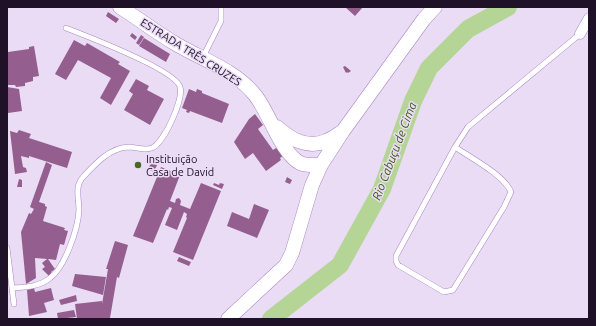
<svg xmlns="http://www.w3.org/2000/svg" width="596" height="326" viewBox="0 0 596 326" font-family="Ubuntu,sans-serif">
<style>
.lines{fill:none;stroke-linecap:round;stroke-linejoin:round}
.river{stroke:#b5d596;stroke-width:18}
.building{fill:#945e8f}
.lane-casing{stroke:#a986c4;stroke-width:6}
.street-casing{stroke:#a986c4;stroke-width:11}
.secondary-casing{stroke:#a986c4;stroke-width:15}
.lane{stroke:#fff;stroke-width:5}
.street{stroke:#fff;stroke-width:10}
.secondary{stroke:#fff;stroke-width:14}
.poi-dot{fill:#496a20;stroke:#ebdcf6;stroke-width:1.5}
.labels{text-anchor:middle;dominant-baseline:central;stroke-width:3;stroke-linejoin:round;paint-order:stroke}
.street-label{font-size:11px;fill:#1f1128;stroke:#ebdcf6}
.poi-label{font-size:11px;fill:#1f1128;stroke:#ebdcf6;text-anchor:start}
.water-label{font-size:12px;font-style:italic;fill:#3b5817;stroke:#ebdcf6}
</style>
<rect width="100%" height="100%" fill="#ebdcf6"/>
<g class="lines">
<path class="river" d="M271,319L340,265L382,189L413,101L429,68L468,29L508,7"/>
</g>
<path class="building" d="M345,7H363L355,16Z
M108,12L119,19L116,23L106,16Z
M132,33L137,37L135,40L130,36Z
M141,35L144,37L139,45L136,43Z
M144,38L170,54L166,62L139,46Z
M74,40L85,46L87,43L120,62L118,64L130,71L111,105L100,98L111,78L78,60L66,80L55,74Z
M34,46L39,76L33,77V81L25,83V86L16,87L15,85H8L7,77L8,52L29,49V47Z
M345,66L351,71L348,73L347,72L346,73L343,67Z
M136,79L149,86L147,90L164,99L150,125L124,110L133,94L129,91Z
M7,87L19,89L22,111L8,113Z
M189,89L196,92L197,89L202,91V93L229,104L222,123L190,111L189,113L186,112L187,110L182,108Z
M255,114L263,125L258,129L273,150L276,148L283,156L280,158L281,160L266,171L253,153L245,159L234,142L249,119Z
M19,130L31,134L29,138L72,152L67,168L29,156V158L21,156L23,167L26,168L27,172L15,174L10,131L17,133Z
M46,162L52,165L39,202L45,204V206L47,207L43,221L65,228L64,230L68,231L64,245L60,244L56,260L48,259L55,269L51,272L52,274L49,276L42,269L45,267L42,263L47,259L35,258L36,278L26,284L21,232L29,213L31,214L34,209L30,207Z
M151,163L157,165L154,172L148,169Z
M161,167L180,175L170,201L175,203L176,199L179,198L181,201L180,205L190,209L201,183L221,191L193,260L173,252L187,218L186,217L187,214L184,212L177,230L165,225L172,208L169,207L168,210L167,209L153,243L133,236Z
M287,177L292,180L290,184L285,182Z
M19,179L22,180V187H17Z
M214,183L219,185L220,183L224,184L222,189L213,185Z
M254,204L269,210L257,238L227,226L232,212L249,219Z
M115,241L128,245L119,278L117,277L110,318L77,319L75,304L102,301V304L108,269H106Z
M179,257L191,262L189,266L177,261Z
M75,274L106,277L103,295L72,286Z
M34,288L35,292L51,288L54,300L44,303L47,312L29,316L27,290Z
M76,295L77,301L61,305L59,300Z
M74,310L76,317L58,319L57,313Z"/>
<g class="lines">
<g class="lane-casing">
<path id="lane" d="M203,57L221,21V7
M455,147C471,158 504,175 511,192L504,207L453,290L444,292L398,265L396,261V256L455,147L468,127L580,34
M7,248L14,304
M12,288C25,287 39,287 50,278C65,267 78,229 79,210C79,198 74,186 84,176C96,163 110,148 128,147C137,147 144,151 152,148C164,143 184,99 180,87C176,70 84,35 66,28"/>
</g>
<g class="street-casing">
<path id="street" d="M580,34L589,18"/>
</g>
<g class="secondary-casing">
<path id="secondary" d="M120,7C139,19 157,33 176,44C203,60 235,70 255,95C269,112 281,153 300,163C307,166 314,165 321,165
M277,127C290,139 308,149 326,141C331,139 336,136 340,133
M228,319L286,265L292,253L312,185L321,165L343,131L424,19L435,7"/>
</g>
<use href="#lane" class="lane"/>
<use href="#street" class="street"/>
<use href="#secondary" class="secondary"/>
</g>
<circle class="poi-dot" cx="138" cy="165" r="4"/>
<g class="labels">
<g class="street-label">
<text transform="translate(191 52) rotate(32)">ESTRADA TRÊS CRUZES</text>
</g>
<g class="poi-label">
<text x="146" y="159">Instituição<tspan x="146" dy="13">Casa de David</tspan></text>
</g>
<g class="water-label">
<text transform="translate(394 151) rotate(-69)">Rio Cabuçu de Cima</text>
</g>
</g>
<rect width="596" height="326" fill="none" stroke="#1f1128" stroke-width="16"/>
</svg>
